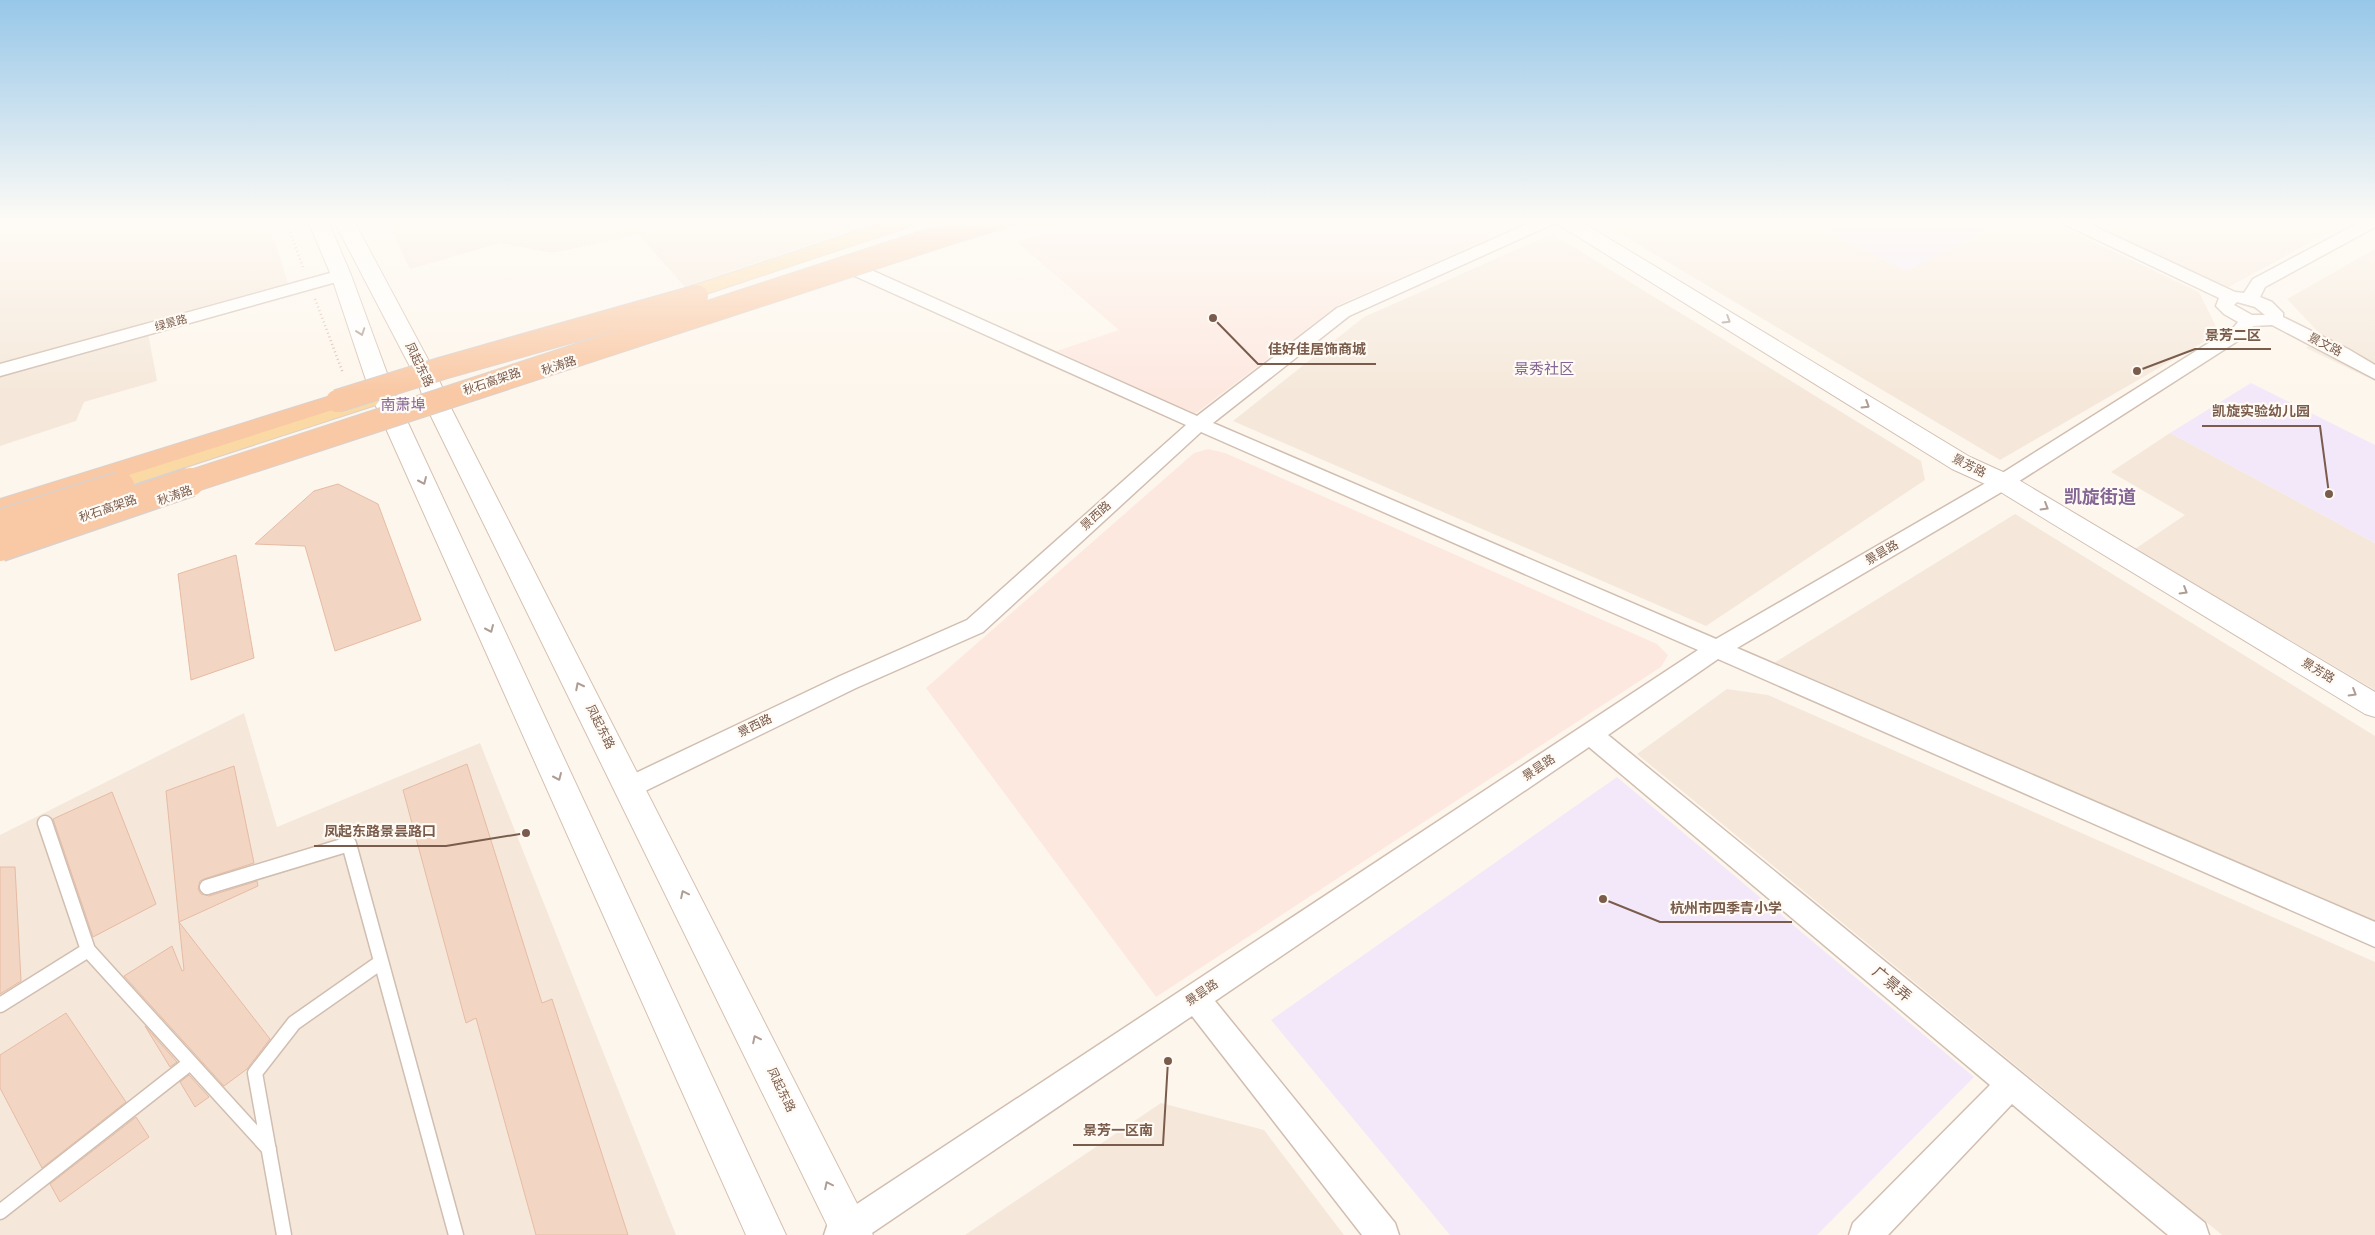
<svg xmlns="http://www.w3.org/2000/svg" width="2375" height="1235" viewBox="0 0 2375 1235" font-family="Signika,'Noto Sans SC',sans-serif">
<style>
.residential{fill:#f5e8da}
.commercial{fill:#fde8e0}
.education{fill:#f3e8fa}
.building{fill:#f3d5c3;stroke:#e6bba3}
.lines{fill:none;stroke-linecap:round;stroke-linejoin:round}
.service-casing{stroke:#d1beb0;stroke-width:17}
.minor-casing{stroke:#d1beb0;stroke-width:3}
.tertiary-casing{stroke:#d1beb0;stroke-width:2}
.secondary-casing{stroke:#d6c0b0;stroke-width:2}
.primary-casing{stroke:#dad1cd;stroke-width:2}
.trunk-casing{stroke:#dad1cd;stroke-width:2}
.path{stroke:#d9b8a5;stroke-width:2.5;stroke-dasharray:1 3;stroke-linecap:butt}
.service{stroke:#fff;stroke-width:14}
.minor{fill:#fff;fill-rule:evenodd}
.tertiary{fill:#fff;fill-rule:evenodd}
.secondary{fill:#fff;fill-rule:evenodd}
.primary{fill:#fbd9a5;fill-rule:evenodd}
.trunk{fill:#f9c8a4;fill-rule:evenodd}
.trunk-bridge-far1-casing{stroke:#dad1cd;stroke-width:24;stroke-linecap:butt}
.trunk-bridge-casing{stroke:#dad1cd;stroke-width:31;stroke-linecap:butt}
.trunk-bridge-far1{stroke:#f9c8a4;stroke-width:22}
.trunk-bridge{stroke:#f9c8a4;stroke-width:28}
.oneway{stroke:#af9d94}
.labels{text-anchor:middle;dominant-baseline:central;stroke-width:4.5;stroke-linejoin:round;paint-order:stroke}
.far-street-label{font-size:11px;fill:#7a5c4d;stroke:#fffaf3}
.street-label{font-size:12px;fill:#7a5c4d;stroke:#fffaf3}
.quarter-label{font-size:15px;fill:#846695;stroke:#fffaf3}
.near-street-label{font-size:15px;fill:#7a5c4d;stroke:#fffaf3}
.district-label{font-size:18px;font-weight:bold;fill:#846695;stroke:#fffaf3}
.leader{fill:none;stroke:#7a5c4d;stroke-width:2}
.callout-dot{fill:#7a5c4d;stroke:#fffaf3;stroke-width:2}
.callout-label{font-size:14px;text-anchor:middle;font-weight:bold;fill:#7a5c4d;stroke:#fffaf3;stroke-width:4.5;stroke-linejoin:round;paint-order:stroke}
</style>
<rect width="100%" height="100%" fill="#fdf6ec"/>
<path class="residential" d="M0,221H268L288,283L146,322L157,381L84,402L76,421L0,446Z
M387,221H880L685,287L639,235L552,253L500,243L410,269Z
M1599,221H1810L1906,271L2007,221H2049L2199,292L2219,333L2000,460Z
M2079,221H2350L2225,289Z
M1552,234L1921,461L1925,480L1706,626L1233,421L1364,317Z
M2375,249V381L2306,348L2323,337L2287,299Z
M2170,433L2375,543V690L2135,549L2185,515L2111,472Z
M2015,514L2375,736V923L1756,674Z
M1727,689L1768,695L2375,962V1235H2222L1637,754Z
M244,713L277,827L480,743L676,1235H0V835Z
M1161,1103L1264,1130L1344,1235H965Z"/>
<path class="commercial" d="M1081,221H1521L1524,223L1338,305L1195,414L1057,351L1119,330L1017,242Z
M1208,449L1225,453L1657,644L1668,655L1661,667L1156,997L926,688L1194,453Z"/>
<path class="education" d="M1810,221H2007L1906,271Z
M2251,383L2375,445V543L2170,433Z
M1617,777L1974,1077L1817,1235H1450L1271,1020Z"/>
<path class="building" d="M338,484L378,504L421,620L335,651L305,546L255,544L314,491Z
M236,555L254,658L191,680L178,574Z
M467,764L542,1003L552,999L628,1235H536L476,1018L466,1023L403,790Z
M234,766L254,863L204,879L200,881L198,889L201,894L209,896L257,881L258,886L179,922L166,791Z
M112,792L156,904L93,937L53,819Z
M0,867H15L21,981L0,994Z
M179,922L270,1039L247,1069L224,1086L124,976L172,946L182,971L184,970Z
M66,1013L126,1102L42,1168L0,1088V1055Z
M145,1026L177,1062L170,1067Z
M189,1075L209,1097L195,1107L180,1082Z
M136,1117L149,1137L60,1202L50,1184Z"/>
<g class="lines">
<g class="service-casing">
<path id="service" d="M45,823L88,950L269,1149
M207,887L349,844L456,1235
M0,1005L88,950
M0,1212L190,1063
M284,1235L255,1073L294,1023L381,962"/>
</g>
<g class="minor-casing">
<path id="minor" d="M1534,221H1555L1553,224L1349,316L1213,423L1716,639L1996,477L2234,327L2238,322L2224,314L2216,306L2219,298L2064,224L2062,221H2083L2235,292L2244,293L2253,279L2362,221H2375V227L2265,287L2260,297L2272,302L2283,313V317L2348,349L2375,365V379L2272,325L2253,326L2247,335L2010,487L1737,648L2375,922V947L1718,659L1608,735L2205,1223L2209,1235H2168L2012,1104L1888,1235H1849L1853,1223L1990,1085L1589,747L1215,1001L1395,1223L1399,1235H1362L1192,1016L869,1235H824L828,1223L1698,650L1201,432L983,632L856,688L639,794L630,797L621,794L617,787L621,780L840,676L967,620L1186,425L848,273L846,269L848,265H860L1197,416L1337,308ZM2237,302L2255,307L2265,315H2252L2234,305Z
M341,270L347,271L349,275L347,279L0,376V364Z"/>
</g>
<g class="tertiary-casing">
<path id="tertiary" d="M1556,221H1580L1970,457L2012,476L2375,692V717L2365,714L1994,488L1952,469L1559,225Z"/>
</g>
<g class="secondary-casing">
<path id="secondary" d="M308,221H328L351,275L395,395L786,1235H746L371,395L331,275Z
M334,221H354L439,380L450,406L873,1235H832L426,406L417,380Z"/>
</g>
<g class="primary-casing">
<path id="primary" d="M887,221H917L914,225L676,304L669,306L662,304L658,300L662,296Z
M986,221H1017L1014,225L962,241L955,239L952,235L955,231Z
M368,393L376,395L380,400L376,405L103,494L94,496L85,494L82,488L85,482Z"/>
</g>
<g class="trunk-casing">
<path id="trunk" d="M337,394L345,396L349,401L345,406L0,516V499Z"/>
</g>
<path class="path" d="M286,221L304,270
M315,299L343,373"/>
<use href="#service" class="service"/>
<use href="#minor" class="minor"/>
<use href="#tertiary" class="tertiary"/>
<use href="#secondary" class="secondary"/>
<use href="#primary" class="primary"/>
<use href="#trunk" class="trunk"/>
<g class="trunk-bridge-far1-casing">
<path id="trunk-bridge-far1" d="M337,401L443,368L697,296
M186,483L987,221"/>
</g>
<g class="trunk-bridge-casing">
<path id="trunk-bridge" d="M0,524L120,486
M0,547L190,482"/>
</g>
<use href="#trunk-bridge-far1" class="trunk-bridge-far1"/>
<use href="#trunk-bridge" class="trunk-bridge"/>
</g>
<defs><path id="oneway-chevron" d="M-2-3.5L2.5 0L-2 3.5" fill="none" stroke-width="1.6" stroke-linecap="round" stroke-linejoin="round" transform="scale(1.25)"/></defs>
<g class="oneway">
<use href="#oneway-chevron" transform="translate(1727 320) rotate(32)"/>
<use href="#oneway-chevron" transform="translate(361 332) rotate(71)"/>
<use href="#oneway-chevron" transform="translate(1866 405) rotate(32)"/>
<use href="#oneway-chevron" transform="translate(423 481) rotate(66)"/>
<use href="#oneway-chevron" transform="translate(2045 507) rotate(31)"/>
<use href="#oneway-chevron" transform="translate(2184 591) rotate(31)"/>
<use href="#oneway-chevron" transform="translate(490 629) rotate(66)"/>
<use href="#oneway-chevron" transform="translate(579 686) rotate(-117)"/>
<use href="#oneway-chevron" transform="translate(2353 693) rotate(31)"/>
<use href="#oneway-chevron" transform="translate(558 777) rotate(66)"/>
<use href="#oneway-chevron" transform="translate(684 894) rotate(-116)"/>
<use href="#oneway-chevron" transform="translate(756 1039) rotate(-116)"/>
<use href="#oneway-chevron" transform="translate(828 1185) rotate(-116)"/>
</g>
<linearGradient id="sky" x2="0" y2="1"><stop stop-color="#97c7e8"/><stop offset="0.56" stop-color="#fefbf6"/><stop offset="1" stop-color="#fefbf6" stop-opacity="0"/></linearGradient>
<rect width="2375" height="394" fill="url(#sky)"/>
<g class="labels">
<g class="far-street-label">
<text transform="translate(171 323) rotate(-15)">绿景路</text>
</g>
<g class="street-label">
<text transform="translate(2325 345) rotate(27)">景文路</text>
<text transform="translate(419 365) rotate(64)">凤起东路</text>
<text transform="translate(559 366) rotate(-18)">秋涛路</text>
<text transform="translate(492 382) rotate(-19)">秋石高架路</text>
<text transform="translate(1969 466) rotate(27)">景芳路</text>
<text transform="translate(175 496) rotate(-19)">秋涛路</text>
<text transform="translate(108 509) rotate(-19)">秋石高架路</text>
<text transform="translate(1096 516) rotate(-42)">景西路</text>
<text transform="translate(1882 553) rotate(-30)">景昙路</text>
<text transform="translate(2318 671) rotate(31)">景芳路</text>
<text transform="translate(755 726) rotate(-26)">景西路</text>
<text transform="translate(600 727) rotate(63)">凤起东路</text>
<text transform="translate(1539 768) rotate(-34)">景昙路</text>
<text transform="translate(1202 993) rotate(-34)">景昙路</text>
<text transform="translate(781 1090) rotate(64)">凤起东路</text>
</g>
<g class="quarter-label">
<text x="1544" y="369">景秀社区</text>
<text x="403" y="405">南萧埠</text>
</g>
<g class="near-street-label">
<text transform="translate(1892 984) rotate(40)">广景弄</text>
</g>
<g class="district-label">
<text x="2100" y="497">凯旋街道</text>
</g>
</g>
<path class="leader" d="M2137 371L2195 349H2271M1213 318L1258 364H1376M2329 494L2320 426H2202M526 833L446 846H314M1603 899L1660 922H1792M1168 1061L1163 1145H1073"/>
<g class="callout-dot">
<circle cx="2137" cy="371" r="5"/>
<circle cx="1213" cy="318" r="5"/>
<circle cx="2329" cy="494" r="5"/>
<circle cx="526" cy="833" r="5"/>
<circle cx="1603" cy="899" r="5"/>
<circle cx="1168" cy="1061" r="5"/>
</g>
<g class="callout-label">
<text x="2233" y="340">景芳二区</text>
<text x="1317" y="354">佳好佳居饰商城</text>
<text x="2261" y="416">凯旋实验幼儿园</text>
<text x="380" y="836">凤起东路景昙路口</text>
<text x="1726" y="913">杭州市四季青小学</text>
<text x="1118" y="1135">景芳一区南</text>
</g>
</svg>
